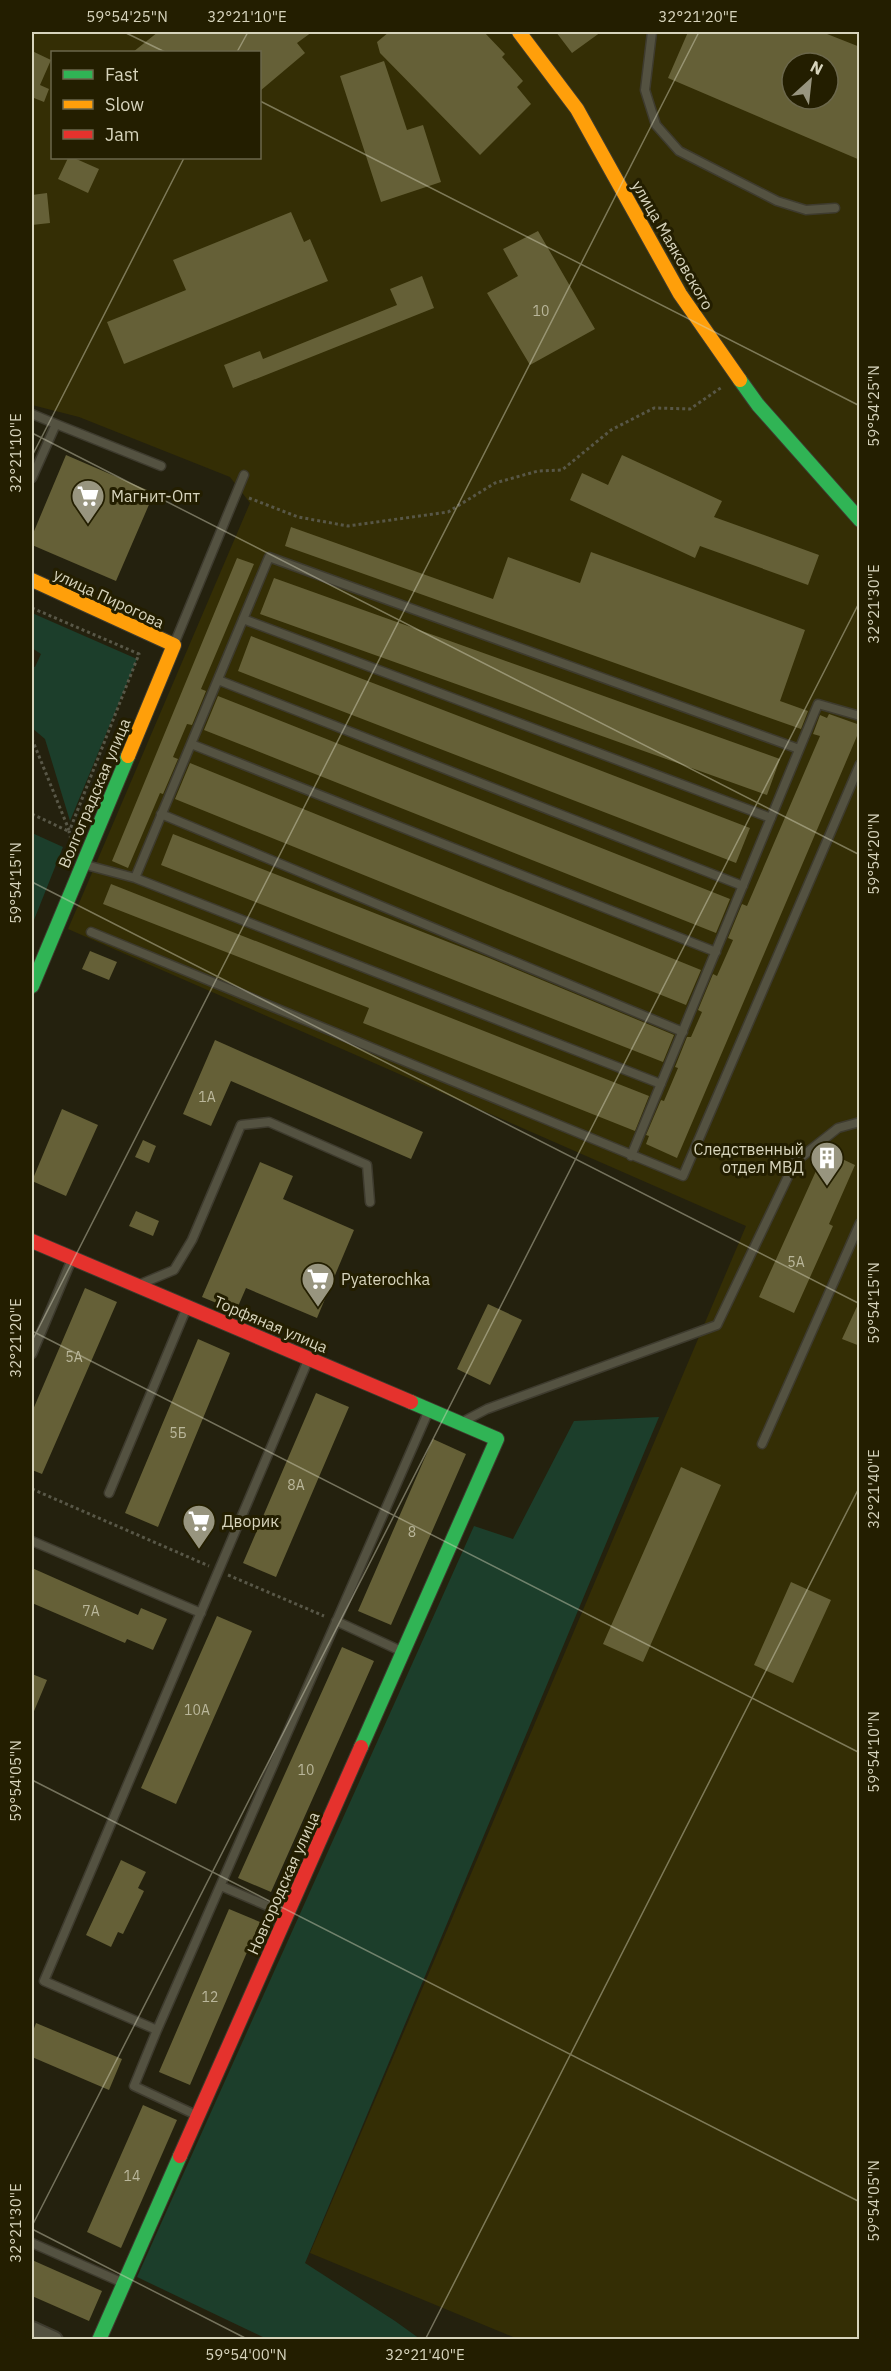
<svg xmlns="http://www.w3.org/2000/svg" width="891" height="2371" viewBox="0 0 891 2371" font-family="'IBM Plex Sans',sans-serif">
<style>
.built{fill:#342e05;fill-rule:evenodd}
.green{fill:#1c3e2b}
.building{fill:#656037;fill-rule:evenodd}
.lines{fill:none;stroke-linecap:round;stroke-linejoin:round}
.lane-casing{stroke:#3e3b2e;stroke-width:11}
.street-casing{stroke:#3e3b2e;stroke-width:20}
.fast-casing{stroke:#3e3b2e;stroke-width:16}
.slow-casing{stroke:#3e3b2e;stroke-width:16}
.jam-casing{stroke:#3e3b2e;stroke-width:16}
.path{stroke:#585747;stroke-width:3;stroke-dasharray:3 3;stroke-linecap:butt}
.lane{stroke:#545241;stroke-width:8}
.street{stroke:#545241;stroke-width:16}
.fast{stroke:#30b455;stroke-width:14}
.slow{stroke:#ff9f0a;stroke-width:14}
.jam{stroke:#e5322d;stroke-width:14}
.ticks{fill:none;stroke:#d7d4bc;stroke-width:1.5;stroke-opacity:0.45}
.labels{text-anchor:middle;dominant-baseline:central;stroke-width:6;stroke-linejoin:round;paint-order:stroke}
.number-label{font-size:14px;fill:#bab79b}
.street-label{font-size:16px;fill:#d7d4bc;stroke:#231e00}
.poi-label{font-size:16px;fill:#d7d4bc;stroke:#231e00;text-anchor:start}
.neatline{fill:none;stroke:#d7d4bc;stroke-width:2}
.ticks-label{font-size:15px;text-anchor:middle;fill:#d7d4bc}
</style>
<rect width="100%" height="100%" fill="#24210e"/>
<path class="built" d="M32,32H859V2339H518L310,2253L746,1226L68,929L250,503L230,477L79,417L32,405ZM52,52H260V158H52ZM792,63H828V99H792Z"/>
<path class="green" d="M32,613L137,659L70,821L45,739L32,728V666L35,667L41,654L32,648Z
M32,833L63,847L32,925Z
M659,1417L305,2263L395,2321L420,2339H267L137,2277L474,1526L513,1539L574,1421Z"/>
<path class="building" d="M158,32H312L297,43L305,53L260,91V52H133Z
M389,32H484L505,54L502,57L523,81L517,87L531,104L480,155L380,53L377,42Z
M556,32H601L572,53Z
M688,32H822L860,47V160L668,78ZM792,63H828V99H792Z
M32,51L51,60L40,85L49,89L44,102L34,98L32,105Z
M384,61L407,130L423,125L441,182L381,202L340,76Z
M68,158H74L99,169L88,193L58,179Z
M47,193L50,223L32,225V195Z
M291,212L304,242L310,239L328,281L124,364L107,322L186,290L173,260Z
M538,231L595,329L530,365L487,293L518,276L503,249Z
M422,276L434,308L233,388L224,365L260,351L263,359L397,305L390,289Z
M66,455L154,493L116,581L32,545V536Z
M622,455L722,501L714,517L819,555L808,585L700,546L695,558L570,500L582,473L608,485Z
M291,527L493,599L508,557L580,583L591,552L805,630L780,701L808,711L801,729L285,546Z
M237,558L254,564L201,689L206,691L192,725L187,724L173,757L178,759L163,794L160,793L128,868L112,861Z
M274,578L780,759L767,795L260,614Z
M251,636L750,828L736,863L238,671Z
M218,696L730,899L716,933L204,730Z
M829,714L860,725V729L677,1158L646,1144L649,1136L646,1135L661,1100L664,1101L678,1068L675,1067L687,1037H691L702,1012L698,1010L713,974L717,976L733,940L728,938L742,904L747,906L820,736L813,734L820,715L827,718Z
M190,763L701,970L686,1005L175,799Z
M173,834L489,958L674,1035L663,1062L161,865Z
M111,884L649,1096L635,1131L363,1023L369,1008L103,904Z
M90,951L117,962L109,980L82,969Z
M215,1040L423,1132L411,1159L231,1081L211,1126L183,1114Z
M62,1109L98,1125L66,1196L32,1181Z
M143,1140L156,1146L149,1163L135,1157Z
M825,1151L855,1165L829,1224L833,1226L794,1313L759,1297Z
M260,1162L293,1176L283,1199L354,1230L317,1318L246,1288L236,1311L202,1297Z
M136,1211L159,1221L153,1236L129,1226Z
M85,1288L117,1302L42,1474L32,1470V1412Z
M860,1300V1346L842,1339Z
M488,1304L522,1320L490,1385L457,1369Z
M198,1339L230,1353L158,1527L125,1513Z
M316,1393L349,1407L276,1577L243,1563Z
M433,1439L466,1454L391,1625L358,1611Z
M681,1467L721,1485L643,1662L603,1644Z
M32,1568L138,1615L141,1608L167,1619L153,1650L127,1639L125,1643L32,1603Z
M791,1582L831,1600L793,1683L754,1665Z
M217,1616L252,1631L176,1804L141,1788Z
M342,1647L374,1661L271,1892L238,1878Z
M32,1674L47,1680L32,1716Z
M121,1860L146,1872L138,1888L144,1891L123,1934L118,1932L111,1947L86,1935Z
M229,1909L260,1922L190,2085L159,2072Z
M36,2023L122,2059L109,2090L32,2057V2034Z
M143,2105L177,2120L121,2248L87,2232Z
M32,2260L102,2291L89,2321L32,2296Z"/>
<g class="lines">
<g class="lane-casing">
<path id="lane" d="M652,32L645,90L656,125L679,151L777,201L806,210L835,208
M32,414L56,424L32,478
M56,424L161,466
M243,619L771,818
M175,642L244,475
M218,680L743,886
M191,744L716,952
M161,814L683,1032
M86,865L135,878L661,1084
M135,878L269,557L799,749
M91,932L683,1176L860,764
M631,1156L818,704L860,716
M143,1283L174,1270L192,1240L241,1125L269,1122L367,1165L370,1202
M32,1354L72,1259
M466,1420L487,1409L717,1325L795,1162L838,1128L860,1122
M762,1444L860,1223
M109,1493L187,1307
M32,1541L201,1613
M336,1621L401,1651
M221,1886L284,1913
M157,2030L429,1410
M196,2115L134,2086L157,2030L44,1981L309,1358
M32,2243L121,2282"/>
</g>
<g class="street-casing">
<path id="street" d="M32,2330L54,2340"/>
</g>
<g class="fast-casing">
<path id="fast" d="M740,380L758,405L860,520
M32,986L128,756
M361,1747L497,1439L411,1402
M99,2340L180,2156"/>
</g>
<g class="slow-casing">
<path id="slow" d="M519,32L577,109L680,294L740,380
M32,580L174,645L128,756"/>
</g>
<g class="jam-casing">
<path id="jam" d="M32,1241L411,1402
M180,2156L361,1747"/>
</g>
<path class="path" d="M249,498L298,517L348,526L448,512L495,483L538,471L562,470L611,430L654,408L690,409L722,387
M32,608L139,654L69,832L71,840
M32,739L69,830
M32,814L68,831
M32,1489L209,1566
M228,1575L324,1616"/>
<use href="#lane" class="lane"/>
<use href="#street" class="street"/>
<use href="#fast" class="fast"/>
<use href="#slow" class="slow"/>
<use href="#jam" class="jam"/>
</g>
<path class="ticks" d="M124,32L165,52M237,52L248,32M260,101L860,406M32,433L860,855M32,456L184,158M32,882L860,1304M32,1331L860,1753M32,1341L699,32M32,1780L860,2202M32,2226L860,601M32,2229L249,2340M425,2340L860,1486"/>
<defs>
<g id="supermarket-pin" transform="scale(1.725)"><path d="M0 17L-7.5 6A9.5 9.5 0 1 1 7.5 6Z" fill="#98957f" stroke="#231e00"/><path d="M-6-5.5h2.5l.6 2H6L4.5 2H-2.5L-4.4-4H-6ZM-1.5 3.2a1.3 1.3 0 1 0 .1 0ZM3 3.2a1.3 1.3 0 1 0 .1 0Z" fill="#fff"/></g>
<g id="building-pin" transform="scale(1.725)"><path d="M0 17L-7.5 6A9.5 9.5 0 1 1 7.5 6Z" fill="#98957f" stroke="#231e00"/><path d="M-4-6H4V6H1V3H-1V6H-4ZM-2.5-4.3h1.7v1.8h-1.7ZM.8-4.3h1.7v1.8H.8ZM-2.5-1h1.7V.8h-1.7ZM.8-1h1.7V.8H.8Z" fill="#fff"/></g>
</defs>
<g fill-rule="evenodd">
<use href="#supermarket-pin" x="88" y="496"/>
<use href="#building-pin" x="827" y="1158"/>
<use href="#supermarket-pin" x="318" y="1279"/>
<use href="#supermarket-pin" x="199" y="1521"/>
</g>
<g class="labels">
<g class="number-label">
<text x="541" y="311">10</text>
<text x="207" y="1097">1А</text>
<text x="796" y="1262">5А</text>
<text x="74" y="1357">5А</text>
<text x="178" y="1433">5Б</text>
<text x="296" y="1485">8А</text>
<text x="412" y="1532">8</text>
<text x="91" y="1611">7А</text>
<text x="197" y="1710">10А</text>
<text x="306" y="1770">10</text>
<text x="210" y="1997">12</text>
<text x="132" y="2176">14</text>
</g>
<g class="street-label">
<text transform="translate(673 245) rotate(60)">улица Маяковского</text>
<text transform="translate(109 598) rotate(25)">улица Пирогова</text>
<text transform="translate(94 793) rotate(-67)">Волгоградская улица</text>
<text transform="translate(271 1324) rotate(23)">Торфяная улица</text>
<text transform="translate(283 1883) rotate(-66)">Новгородская улица</text>
</g>
<g class="poi-label">
<text x="111" y="496">Магнит-Опт</text>
<text x="804" y="1149" text-anchor="end">Следственный<tspan x="804" dy="18">отдел МВД</tspan></text>
<text x="341" y="1279">Pyaterochka</text>
<text x="222" y="1521">Дворик</text>
</g>
</g>
<rect width="891" height="2371" fill="none" stroke="#231e00" stroke-width="66"/>
<rect x="51" y="51" width="210" height="108" fill="#231e00" stroke="#6b674b" stroke-width="1.5"/>
<rect x="63" y="70" width="30" height="9" fill="#30b455" stroke="#6b674b" stroke-width="1.5"/>
<text x="105" y="81" font-size="18" fill="#d7d4bc">Fast</text>
<rect x="63" y="100" width="30" height="9" fill="#ff9f0a" stroke="#6b674b" stroke-width="1.5"/>
<text x="105" y="111" font-size="18" fill="#d7d4bc">Slow</text>
<rect x="63" y="130" width="30" height="9" fill="#e5322d" stroke="#6b674b" stroke-width="1.5"/>
<text x="105" y="141" font-size="18" fill="#d7d4bc">Jam</text>
<g transform="translate(810 81) rotate(27)"><circle r="28" fill="#231e00" stroke="#6b674b" stroke-width="1.5"/>
<path d="M0-4.5L10 22L0 15L-10 22Z" fill="#98957f"/>
<text y="-9" font-size="16" font-weight="bold" text-anchor="middle" fill="#d7d4bc">N</text>
</g>
<rect x="33" y="33" width="825" height="2305" class="neatline"/>
<g class="ticks-label">
<text x="127" y="22">59°54'25"N</text>
<text x="247" y="22">32°21'10"E</text>
<text x="698" y="22">32°21'20"E</text>
<text transform="translate(874 406) rotate(-90)" y="5">59°54'25"N</text>
<text transform="translate(16 453) rotate(-90)" y="5">32°21'10"E</text>
<text transform="translate(874 604) rotate(-90)" y="5">32°21'30"E</text>
<text transform="translate(874 854) rotate(-90)" y="5">59°54'20"N</text>
<text transform="translate(16 883) rotate(-90)" y="5">59°54'15"N</text>
<text transform="translate(874 1303) rotate(-90)" y="5">59°54'15"N</text>
<text transform="translate(16 1338) rotate(-90)" y="5">32°21'20"E</text>
<text transform="translate(874 1489) rotate(-90)" y="5">32°21'40"E</text>
<text transform="translate(874 1752) rotate(-90)" y="5">59°54'10"N</text>
<text transform="translate(16 1781) rotate(-90)" y="5">59°54'05"N</text>
<text transform="translate(874 2201) rotate(-90)" y="5">59°54'05"N</text>
<text transform="translate(16 2223) rotate(-90)" y="5">32°21'30"E</text>
<text x="246" y="2360">59°54'00"N</text>
<text x="425" y="2360">32°21'40"E</text>
</g>
</svg>
